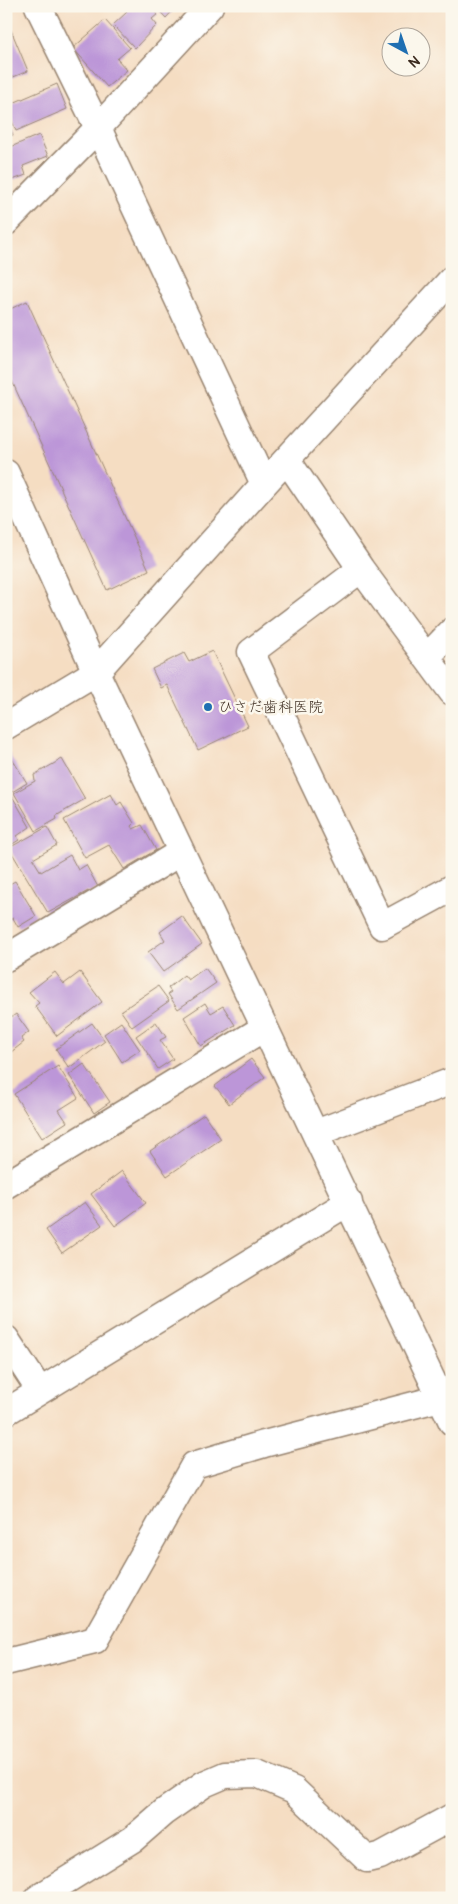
<svg xmlns="http://www.w3.org/2000/svg" width="458" height="1904" viewBox="0 0 458 1904" font-family="Pangolin,'Klee One',sans-serif">
<style>
.building{fill:#bc96d8}
.lines{fill:none;stroke-linecap:round;stroke-linejoin:round}
.minor-casing{stroke:#988470;stroke-width:29}
.minor{stroke:#fff;stroke-width:26}
.poi-dot{fill:#1f6fb2;stroke:#fbf7ec;stroke-width:2}
.labels{text-anchor:middle;dominant-baseline:central;stroke-width:5;stroke-linejoin:round;paint-order:stroke}
.poi-label{font-size:15px;fill:#3b2a1e;stroke:#fbf7ec;text-anchor:start}
</style>
<rect width="100%" height="100%" fill="#fbf7ec"/>
<filter id="ink" filterUnits="userSpaceOnUse"><feTurbulence type="fractalNoise" baseFrequency=".02" numOctaves="2"/><feDisplacementMap in="SourceGraphic" scale="10" xChannelSelector="R" yChannelSelector="G"/><feConvolveMatrix kernelMatrix="1 2 1 2 8 2 1 2 1" color-interpolation-filters="sRGB"/></filter>
<filter id="wash" filterUnits="userSpaceOnUse"><feTurbulence type="fractalNoise" baseFrequency=".0096" numOctaves="4" result="noise"/><feDisplacementMap in="SourceGraphic" scale="20" xChannelSelector="R" yChannelSelector="G"/><feGaussianBlur stdDeviation="1.12" result="paint"/><feColorMatrix in="noise" values="0 0 0 0 0 0 0 0 0 0 0 0 0 0 0 0 0 1.4 0 .05"/><feComposite in="paint" operator="in"/></filter>
<g filter="url(#wash)">
<rect width="100%" height="100%" fill="#f5ddc2"/>
<g id="blocks">
<path class="building" d="M122,6H150L158,14L152,19L157,25L135,48L113,25L127,12Z
M155,6H177L166,18Z
M105,20L130,48L117,59L127,70L107,87L73,48Z
M11,30L28,71L6,80V32Z
M57,84L67,109L16,131L6,106Z
M6,118L13,135L6,138Z
M39,135L48,156L23,166L26,175L10,181L6,173V149Z
M27,301L149,570L107,590L6,368V311Z
M212,651L248,726L198,750L167,685L161,688L152,669L184,653L189,662Z
M6,749L27,783L12,792L6,783Z
M62,759L85,799L56,816L57,819L36,831L14,793L35,781L34,775Z
M8,789L30,827L17,836L19,840L6,848V790Z
M111,794L117,805L121,802L134,823L131,826L133,829L142,825L156,850L124,869L109,845L85,858L64,820Z
M47,827L57,845L33,859L41,872L70,855L78,870L86,865L98,887L89,893L88,891L48,913L9,848Z
M15,881L36,916L18,927L13,918L6,921V886Z
M182,916L202,944L163,972L148,952L165,940L160,932Z
M205,968L216,983L178,1009L168,994L171,992L168,988L184,975L188,980Z
M55,972L64,984L80,972L102,1002L57,1036L35,1006L39,1003L29,992Z
M158,986L169,1001L132,1027L121,1011Z
M205,1003L211,1013L223,1006L235,1025L201,1046L184,1017Z
M16,1014L29,1032L21,1038L24,1042L6,1056V1021Z
M121,1022L140,1050L122,1062L104,1034Z
M156,1022L166,1037L160,1040L173,1059L158,1069L136,1036Z
M92,1023L105,1041L69,1068L56,1049Z
M251,1059L265,1077L229,1104L215,1086Z
M84,1064L110,1102L94,1113L69,1075Z
M58,1066L78,1098L59,1110L67,1122L42,1138L14,1094Z
M204,1114L221,1139L167,1176L150,1151Z
M122,1171L146,1203L115,1226L91,1194Z
M85,1202L102,1225L62,1253L46,1230Z"/>
</g>
</g>
<g filter="url(#ink)">
<use href="#blocks" fill-opacity="0" stroke="#988470" stroke-width="1"/>
<g class="lines">
<g class="minor-casing">
<path id="minor" d="M38,6L98,128L264,484
M6,222L98,128L210,6
M287,460L361,569L452,692
M6,473L96,672L452,1422
M361,569L251,652L382,926L452,888
M427,657L452,631
M6,726L96,672L264,484L452,279
M6,958L181,852
M316,1133L452,1081
M6,1185L264,1028
M6,1339L40,1391
M6,1412L349,1202
M6,1662L95,1640L194,1465L264,1444L452,1395
M38,1898L133,1839L164,1812L204,1784L225,1775L257,1774L294,1790L367,1859L380,1856L452,1817"/>
</g>
<use href="#minor" class="minor"/>
</g>
</g>
<circle class="poi-dot" cx="208" cy="707" r="5"/>
<g class="labels">
<g class="poi-label">
<text x="218" y="707">ひさだ歯科医院</text>
</g>
</g>
<rect width="458" height="1904" fill="none" stroke="#fbf7ec" stroke-width="25"/>
<g transform="translate(406 52) rotate(140)"><circle r="24" fill="#fbf7ec" stroke="#aea59a"/>
<path d="M0-4L9 19L0 12L-9 19Z" fill="#1f6fb2"/>
<text y="-8" font-size="14" font-weight="bold" text-anchor="middle" fill="#3b2a1e">N</text>
</g>
</svg>
